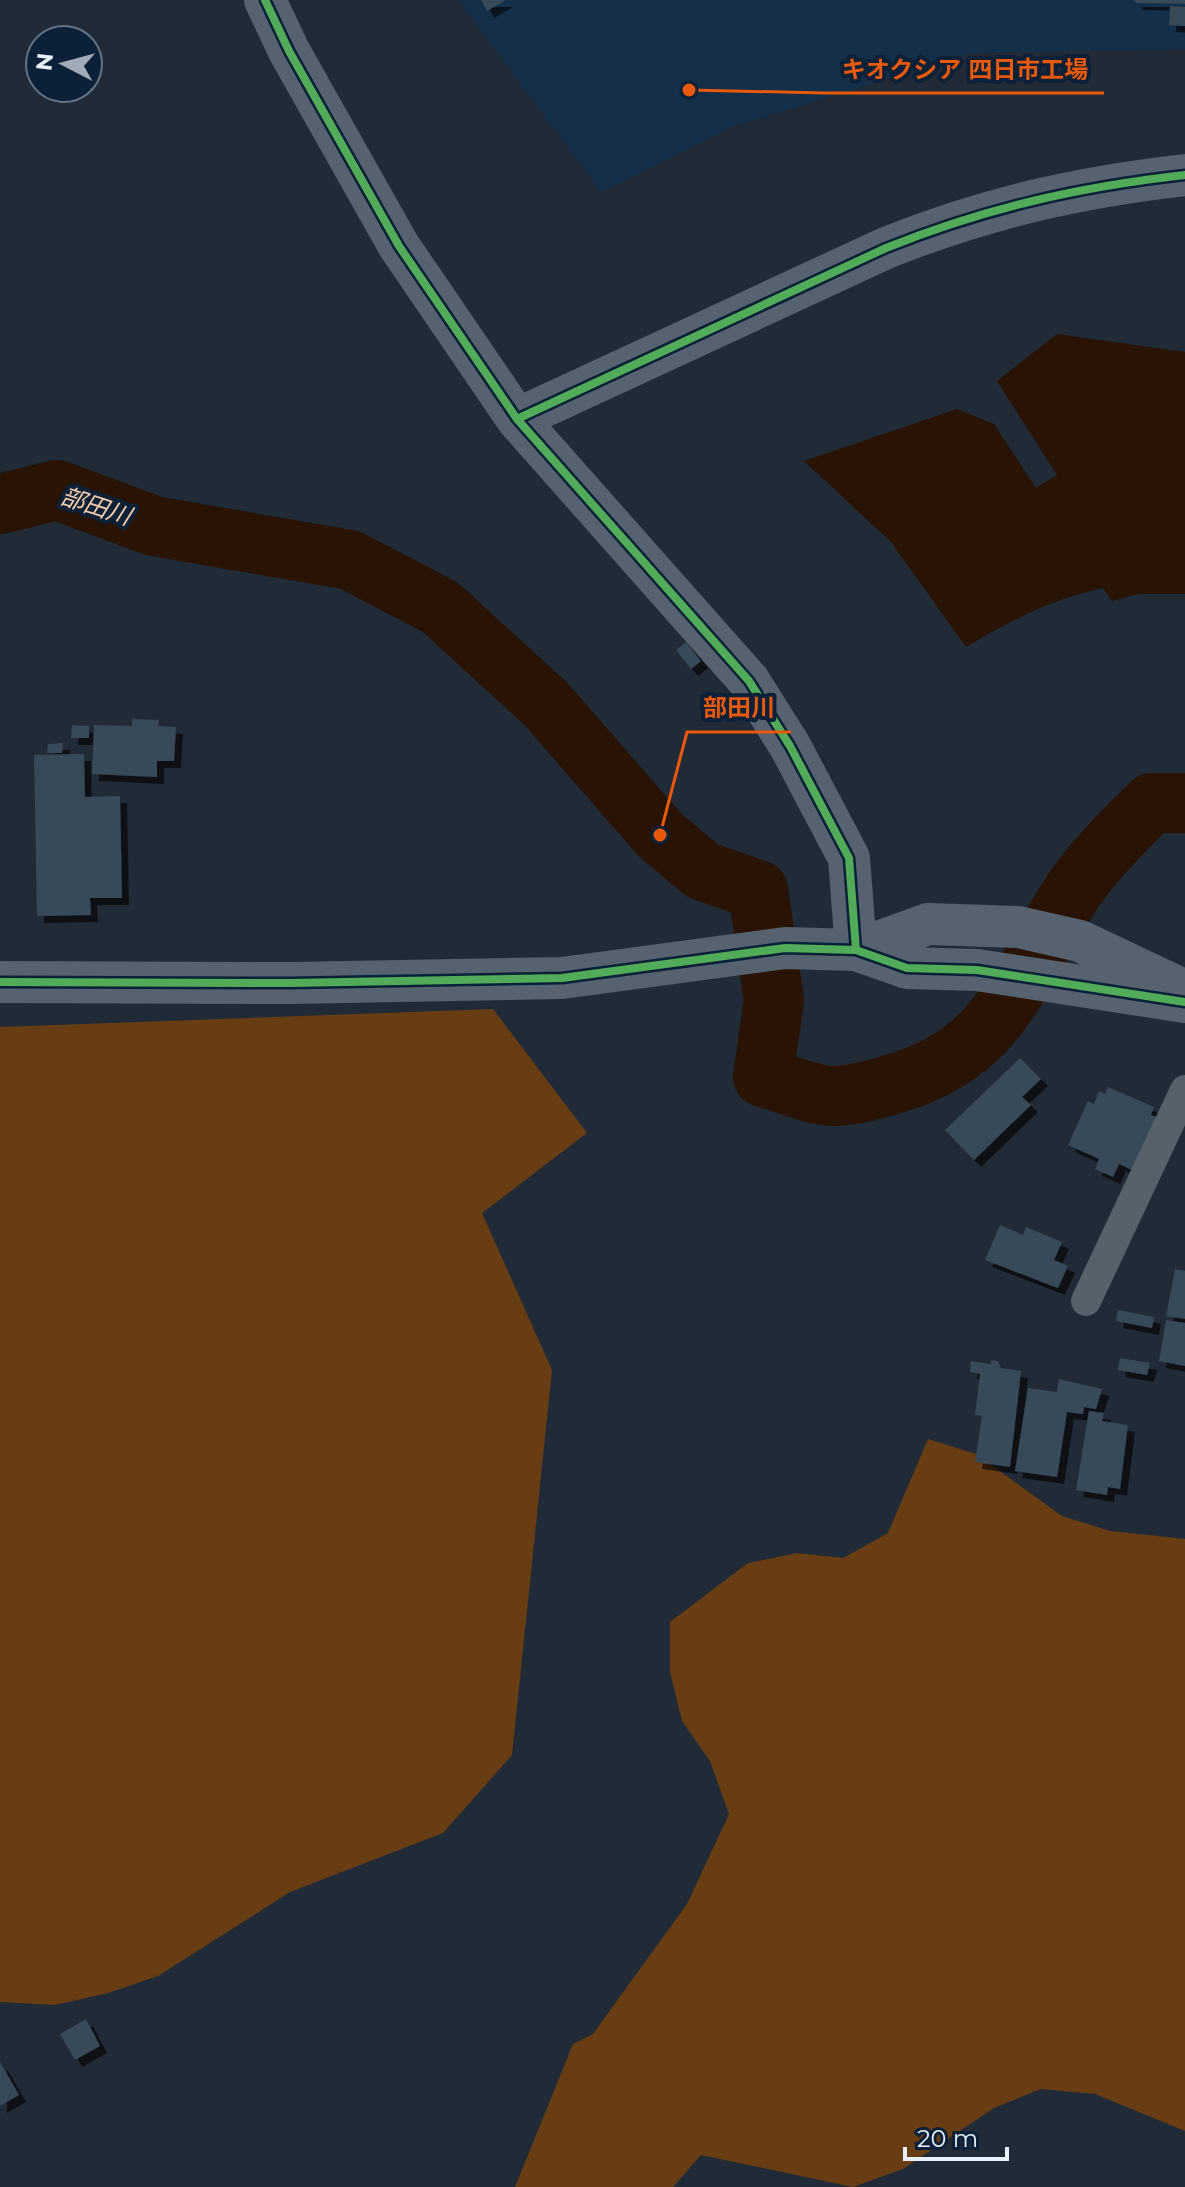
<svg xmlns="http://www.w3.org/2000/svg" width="1185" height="2187" viewBox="0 0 1185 2187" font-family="Montserrat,'Noto Sans JP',sans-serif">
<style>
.built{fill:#162f49}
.green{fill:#683d14}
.water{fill:#281305}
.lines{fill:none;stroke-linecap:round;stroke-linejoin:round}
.river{stroke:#281305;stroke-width:60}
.building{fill:#384858;filter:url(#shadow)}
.street{stroke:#56616b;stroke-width:30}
.secondary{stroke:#56626f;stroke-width:42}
.cycleway-casing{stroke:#0c2137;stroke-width:13}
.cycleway{stroke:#51ab58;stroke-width:8}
.labels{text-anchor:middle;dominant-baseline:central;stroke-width:8;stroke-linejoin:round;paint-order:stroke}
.water-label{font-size:24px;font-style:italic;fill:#f6ccad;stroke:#0c2137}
.leader{fill:none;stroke:#e8590c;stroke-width:3}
.callout-dot{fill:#e8590c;stroke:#0c2137;stroke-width:3}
.callout-label{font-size:24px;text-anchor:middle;font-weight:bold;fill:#e8590c;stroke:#0c2137;stroke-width:8;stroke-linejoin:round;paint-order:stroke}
</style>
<defs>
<filter id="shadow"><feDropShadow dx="7" dy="7" stdDeviation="0" flood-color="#0009"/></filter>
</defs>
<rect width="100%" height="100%" fill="#202b37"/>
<path class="built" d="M458,0H1185V49L971,53L732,127L602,192Z"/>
<path class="green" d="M493,1009L587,1133L482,1213L552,1370L512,1755L443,1833L290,1892L158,1976L108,1993L55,2005L0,2002V1027Z
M928,1439L976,1454L1062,1516L1110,1531L1185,1539V2131L1095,2094L1041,2089L994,2108L903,2169L853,2187L701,2155L673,2187H515L573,2044L593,2034L687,1904L729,1814L710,1761L682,1721L670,1672V1622L748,1563L797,1553L843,1558L888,1533Z"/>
<path class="water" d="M1057,334L1185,352V594H1138L1112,601L1103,588C1052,599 1011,620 966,647L891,542L804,461L957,409L994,424L1036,488L1057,475L997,381Z"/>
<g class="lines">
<path class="river" d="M0,504L57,490L154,526L350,560L440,607L546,704L660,835L703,871L758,890L774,1000L763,1077C785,1083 812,1096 834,1096C855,1096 880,1088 900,1082C1010,1047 1019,967 1078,884C1100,854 1125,829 1152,803H1185"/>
</g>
<path class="building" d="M481,0H506L487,11Z
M1134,0H1185V4L1136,3Z
M1170,6L1185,7V26L1169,25Z
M686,642L701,661L691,669L676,650Z
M132,719L159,720L158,726L176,727L174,761H157V777L92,774L94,725L132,726Z
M72,725L89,726V738H71Z
M63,743L62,753H47L48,744Z
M84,754L85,797L120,796L122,898H90L91,915L37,916L34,755Z
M1020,1058L1041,1079L1022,1097L1031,1105L974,1160L945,1130Z
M1108,1087L1154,1107L1151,1115L1157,1117L1134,1171L1119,1164L1113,1177L1095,1169L1099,1159L1068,1145L1088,1101L1094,1104L1099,1091L1105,1094Z
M1000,1225L1023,1235L1026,1227L1062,1242L1054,1260L1068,1266L1058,1288L985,1260Z
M1175,1269L1185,1271V1319L1166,1316Z
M1118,1310L1154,1317L1152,1328L1116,1321Z
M1166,1320L1185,1323V1366L1159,1361Z
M1120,1358L1150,1363L1147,1375L1118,1370Z
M991,1360L998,1361L1001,1368L1021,1371L1010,1467L975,1462L982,1416L975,1415L980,1374L970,1372L971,1361L991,1364Z
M1059,1379L1102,1389L1096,1409L1084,1407L1083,1414L1067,1412L1057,1477L1015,1471L1028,1388L1057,1392Z
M1089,1411L1104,1413L1102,1421L1128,1425L1120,1489L1108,1487L1107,1495L1076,1490Z
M86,2019L100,2046L75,2060L60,2034Z
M0,2062L19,2095L0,2106Z"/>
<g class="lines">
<path class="street" d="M1086,1301L1185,1090"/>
<path class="secondary" d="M265,0L289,51L399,246L517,419L749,681L790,746L849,858L856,950
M517,419L886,248C986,208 1078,187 1185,175
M856,950L928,924L1018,927L1080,941L1175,986
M0,982L290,983L562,978L785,948L856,950L907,968L977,970L1185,1002"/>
<g class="cycleway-casing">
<path id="cycleway" d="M265,0L289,51L399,246L517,419L749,681L790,746L849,858L856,950
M517,419L886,248C986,208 1078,187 1185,175
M0,982L290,983L562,978L785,948L856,950L907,968L977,970L1185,1002"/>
</g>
<use href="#cycleway" class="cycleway"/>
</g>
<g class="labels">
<g class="water-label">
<text transform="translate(96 506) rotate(18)">部田川</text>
</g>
</g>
<path class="leader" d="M689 90L825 93H1104M660 835L687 732H791"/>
<g class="callout-dot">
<circle cx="689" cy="90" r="8"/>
<circle cx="660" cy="835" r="8"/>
</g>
<g class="callout-label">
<text x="965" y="78">キオクシア 四日市工場</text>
<text x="739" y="716">部田川</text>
</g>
<g transform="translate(64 64) rotate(276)"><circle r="38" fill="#0c2137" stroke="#647486" stroke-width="2"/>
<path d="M0-6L14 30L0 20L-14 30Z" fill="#a1acb8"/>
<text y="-12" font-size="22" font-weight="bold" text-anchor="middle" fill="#e7f1fd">N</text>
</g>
<path d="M905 2147v12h102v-12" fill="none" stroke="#e7f1fd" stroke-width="4"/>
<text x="917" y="2147" font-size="24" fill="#e7f1fd" stroke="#0c2137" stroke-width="6" paint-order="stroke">20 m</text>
</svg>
